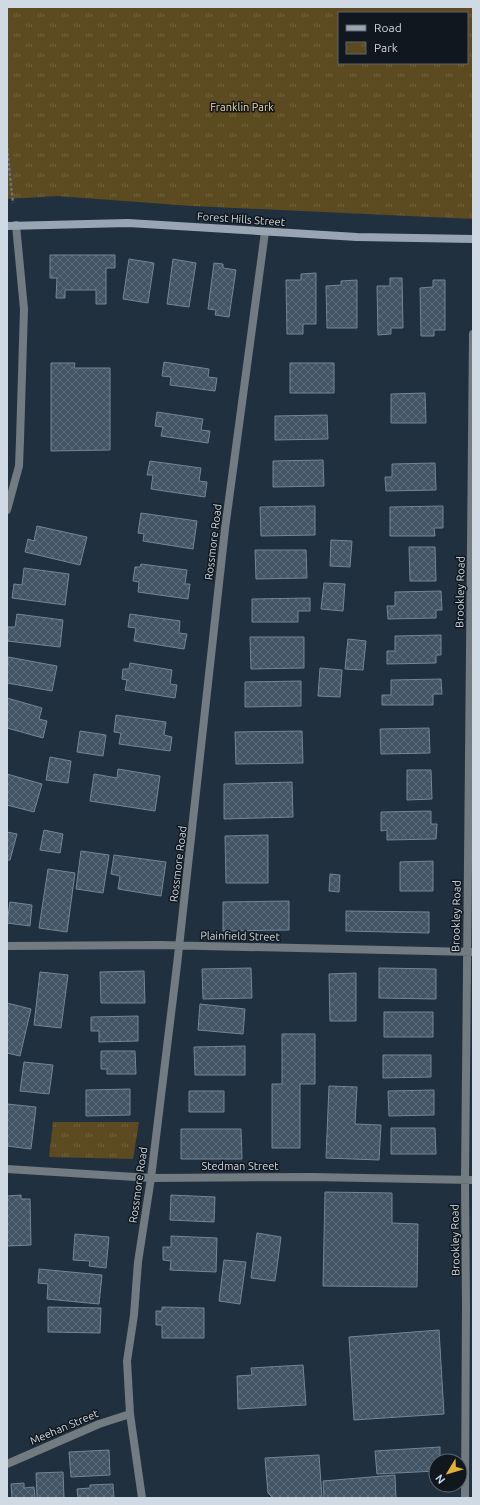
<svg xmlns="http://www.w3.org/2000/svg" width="480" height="1505" viewBox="0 0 480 1505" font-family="Ubuntu,sans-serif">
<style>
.park{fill:url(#park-tufts);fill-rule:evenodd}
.building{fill:url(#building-cross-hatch);stroke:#748598}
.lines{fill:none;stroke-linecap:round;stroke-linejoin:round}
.path{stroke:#677481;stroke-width:2.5;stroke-dasharray:3 2;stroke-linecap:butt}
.street{stroke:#727a82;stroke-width:8}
.secondary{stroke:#99a5b2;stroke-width:8}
.labels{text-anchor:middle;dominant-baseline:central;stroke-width:3;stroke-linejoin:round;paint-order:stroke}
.park-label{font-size:11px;fill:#fad992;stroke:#10171e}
.street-label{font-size:11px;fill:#d0dae4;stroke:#10171e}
</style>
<defs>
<pattern id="park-tufts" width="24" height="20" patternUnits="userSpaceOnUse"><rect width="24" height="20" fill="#5c4a20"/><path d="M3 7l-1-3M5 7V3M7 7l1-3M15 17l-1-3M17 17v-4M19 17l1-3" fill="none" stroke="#726440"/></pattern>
<pattern id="building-cross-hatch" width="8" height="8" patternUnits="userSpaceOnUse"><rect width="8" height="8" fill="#435465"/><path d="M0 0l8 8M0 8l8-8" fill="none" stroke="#5d6c7b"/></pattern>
</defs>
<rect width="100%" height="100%" fill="#21303f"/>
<path class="park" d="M7,7H473V219L192,206L57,196L7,199ZM339,13H467V63H339Z
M53,1122H139L133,1159L49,1157Z"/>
<path class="building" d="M50,255H115V268H106V304H96V290H65V298H56L57,278H50Z
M129,259L154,263L148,303L123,299Z
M173,259L196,263L189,307L167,304Z
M214,263L223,264V268L236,270L229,317L215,315L216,310L208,309Z
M316,273V324H303V334H287L286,280H301V274Z
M390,278H402L403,328H391V334L378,335L377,286H390Z
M357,280V328H327L326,286L341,285V281Z
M433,280H445V330H434V336H421L420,288L433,287Z
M164,362L209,369L208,377L217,378L215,391L170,385L171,377L162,376Z
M51,363H75L74,368H110V450L51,451Z
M290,363H334V393H290Z
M425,393L426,423H391V394Z
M157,412L203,419L201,430L210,431L208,443L161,436L163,427L155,426Z
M327,415L328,439L275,440V416Z
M323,460L324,486L273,487V461Z
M150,461L201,468L199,481L207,482L205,497L151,489L153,475H147Z
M435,463L436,490L386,491L385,477H392V464Z
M315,506V535L261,536L260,507Z
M443,506V528H434L435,536H390V507Z
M141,513L197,521L193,549L143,541L144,534L138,533Z
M37,526L87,537L80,565L25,552L28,539L34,541Z
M331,540L352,541L350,567L330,566Z
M409,547H435L436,581H410Z
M255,550H306L307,578L256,579Z
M141,564L187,570L185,584H190L188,599L138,592L139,582L133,581L135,567H140Z
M24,568L69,574L65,605L12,598L14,584L22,585Z
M324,583L345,584L343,611L321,609Z
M441,591L442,610H436V618L388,619L387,606H395V592Z
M310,598V611H298V622H252V599Z
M17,614L63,620L60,647L7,641L8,627H15Z
M130,614L180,621L179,633L187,634L184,649L134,641L136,628L128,627Z
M441,635V655H436V663L387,664V651H395V636Z
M250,637H304V668L251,669Z
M348,639L366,641L363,670L345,669Z
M8,657L57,666L52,691L7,683Z
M130,663L172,670L170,684L177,685L175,698L125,690L127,680L122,679L123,669H129Z
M320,668L342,670L340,697L318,696Z
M441,679L442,694H433V705H382V695H391V680Z
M301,681V706L245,707V682Z
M7,698L42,708L39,719L47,721L43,738L7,728Z
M116,715L166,722L164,735L172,737L170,751L119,744L121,733L114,732Z
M429,728L430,753L381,754L380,729Z
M80,731L106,735L103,756L77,752Z
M302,731L303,763L236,764L235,732Z
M50,757L71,761L68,783L46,780Z
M118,769L160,776L155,811L90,801L94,774L117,778Z
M407,770H431L432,799L407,800Z
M7,774L42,784L34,812L7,805Z
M292,782L293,817L224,819V784Z
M431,811V824H437L436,839L387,840V830L381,831V812Z
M44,830L63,834L60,853L40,850Z
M7,832L17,834L10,860H7Z
M268,835V883H226L225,836Z
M81,851L109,855L103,893L76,889Z
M114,855L166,862L161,896L118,889L120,876L111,874Z
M433,861V891H400V862Z
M48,869L75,873L67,932L39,928Z
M330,874L340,875L339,892L329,891Z
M289,901V930L223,931V902Z
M10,902L32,905L30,926L7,923Z
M346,911L429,912V933L346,931Z
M251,968L252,998L203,999L202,969Z
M379,968L436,969V999L379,998Z
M144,971L145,1003H101L100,972Z
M40,972L68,975L61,1028L34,1025Z
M356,973V1021H330L329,974Z
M7,1003L31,1009L20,1056L7,1053Z
M200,1004L245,1009L243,1034L198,1030Z
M384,1012H433V1037H384Z
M138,1016V1041L99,1042V1031H91V1017Z
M282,1034H315V1084H300V1148H272V1084H282Z
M245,1046V1075H195L194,1047Z
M101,1051H135L136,1074H107V1069H101Z
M383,1055H431V1077L383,1078Z
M24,1062L53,1065L49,1094L20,1091Z
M329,1086L357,1087L355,1124L381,1125L379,1160L326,1158Z
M130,1089V1115L86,1116V1090Z
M434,1090V1115L389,1116L388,1091Z
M189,1091H224V1112H189Z
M7,1104L36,1107L31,1149L7,1146Z
M391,1128H435L436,1154H391Z
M181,1129H241L242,1159H181Z
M325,1192L392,1193V1223L418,1224L417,1287L323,1286Z
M21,1195V1199H30L31,1245L7,1246V1196Z
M171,1195L215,1197L214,1222L170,1220Z
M257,1233L281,1237L275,1281L251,1278Z
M75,1234L109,1237L106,1268L89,1266L90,1261L73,1260Z
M171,1236L217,1238L216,1272L170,1270L171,1261L163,1260V1247H171Z
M224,1260L246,1262L240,1304L219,1301Z
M39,1269L102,1275L99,1304L47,1299L48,1284L38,1283Z
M48,1307L101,1308L100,1333L48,1332Z
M162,1307L204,1308V1338H162V1325H156V1311H162Z
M439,1330L444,1414L354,1420L349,1337Z
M303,1365L306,1405L238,1409L237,1376L252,1375L251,1368Z
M440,1447V1461H436V1471L377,1474L375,1451Z
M109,1450L110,1475L71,1477L69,1452Z
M319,1455L322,1498H273L268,1493L265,1458Z
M63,1472L64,1498H37L36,1473Z
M395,1475L396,1498H324L323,1481Z
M24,1483V1488L34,1487L35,1498H12L11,1484Z
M113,1484L114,1498H78L77,1489L90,1488V1485Z"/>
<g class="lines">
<path class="path" d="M7,148L13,203"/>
<path class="street" d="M7,510L19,466L20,440L24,309L16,225
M7,946L160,945L473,952
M7,1169L151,1178L311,1177L473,1180
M7,1464L99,1424L130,1414
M142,1498L130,1414L127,1361L134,1315L138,1262L151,1178L177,965L225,529L265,232
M465,1498L466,1305L465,1180L473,334"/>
<path class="secondary" d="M7,226L128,223L357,237L473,239"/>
</g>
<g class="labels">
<g class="park-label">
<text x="242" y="107">Franklin Park</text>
</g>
<g class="street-label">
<text transform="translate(241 219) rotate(4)">Forest Hills Street</text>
<text transform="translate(213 542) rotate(-83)">Rossmore Road</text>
<text transform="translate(460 592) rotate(-89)">Brookley Road</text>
<text transform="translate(178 864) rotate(-83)">Rossmore Road</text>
<text transform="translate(456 916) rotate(-89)">Brookley Road</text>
<text transform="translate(240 936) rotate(1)">Plainfield Street</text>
<text x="240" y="1166">Stedman Street</text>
<text transform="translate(138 1185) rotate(-82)">Rossmore Road</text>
<text transform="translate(455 1240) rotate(-91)">Brookley Road</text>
<text transform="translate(64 1427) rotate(-23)">Meehan Street</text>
</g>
</g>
<rect width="480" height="1505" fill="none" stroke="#d0dae4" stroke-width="16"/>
<rect x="338" y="12" width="130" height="52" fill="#10171e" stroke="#5d656d"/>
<rect x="346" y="25" width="20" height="6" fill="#99a5b2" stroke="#5d656d"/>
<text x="374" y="32" font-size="12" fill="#d0dae4">Road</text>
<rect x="346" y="42" width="20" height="12" fill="url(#park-tufts)" stroke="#5d656d"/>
<text x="374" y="52" font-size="12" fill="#d0dae4">Park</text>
<g transform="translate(448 1473) rotate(232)"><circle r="19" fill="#10171e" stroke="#5d656d"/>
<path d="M0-3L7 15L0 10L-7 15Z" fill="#e1af34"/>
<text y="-6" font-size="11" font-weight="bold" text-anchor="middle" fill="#d0dae4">N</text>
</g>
</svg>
